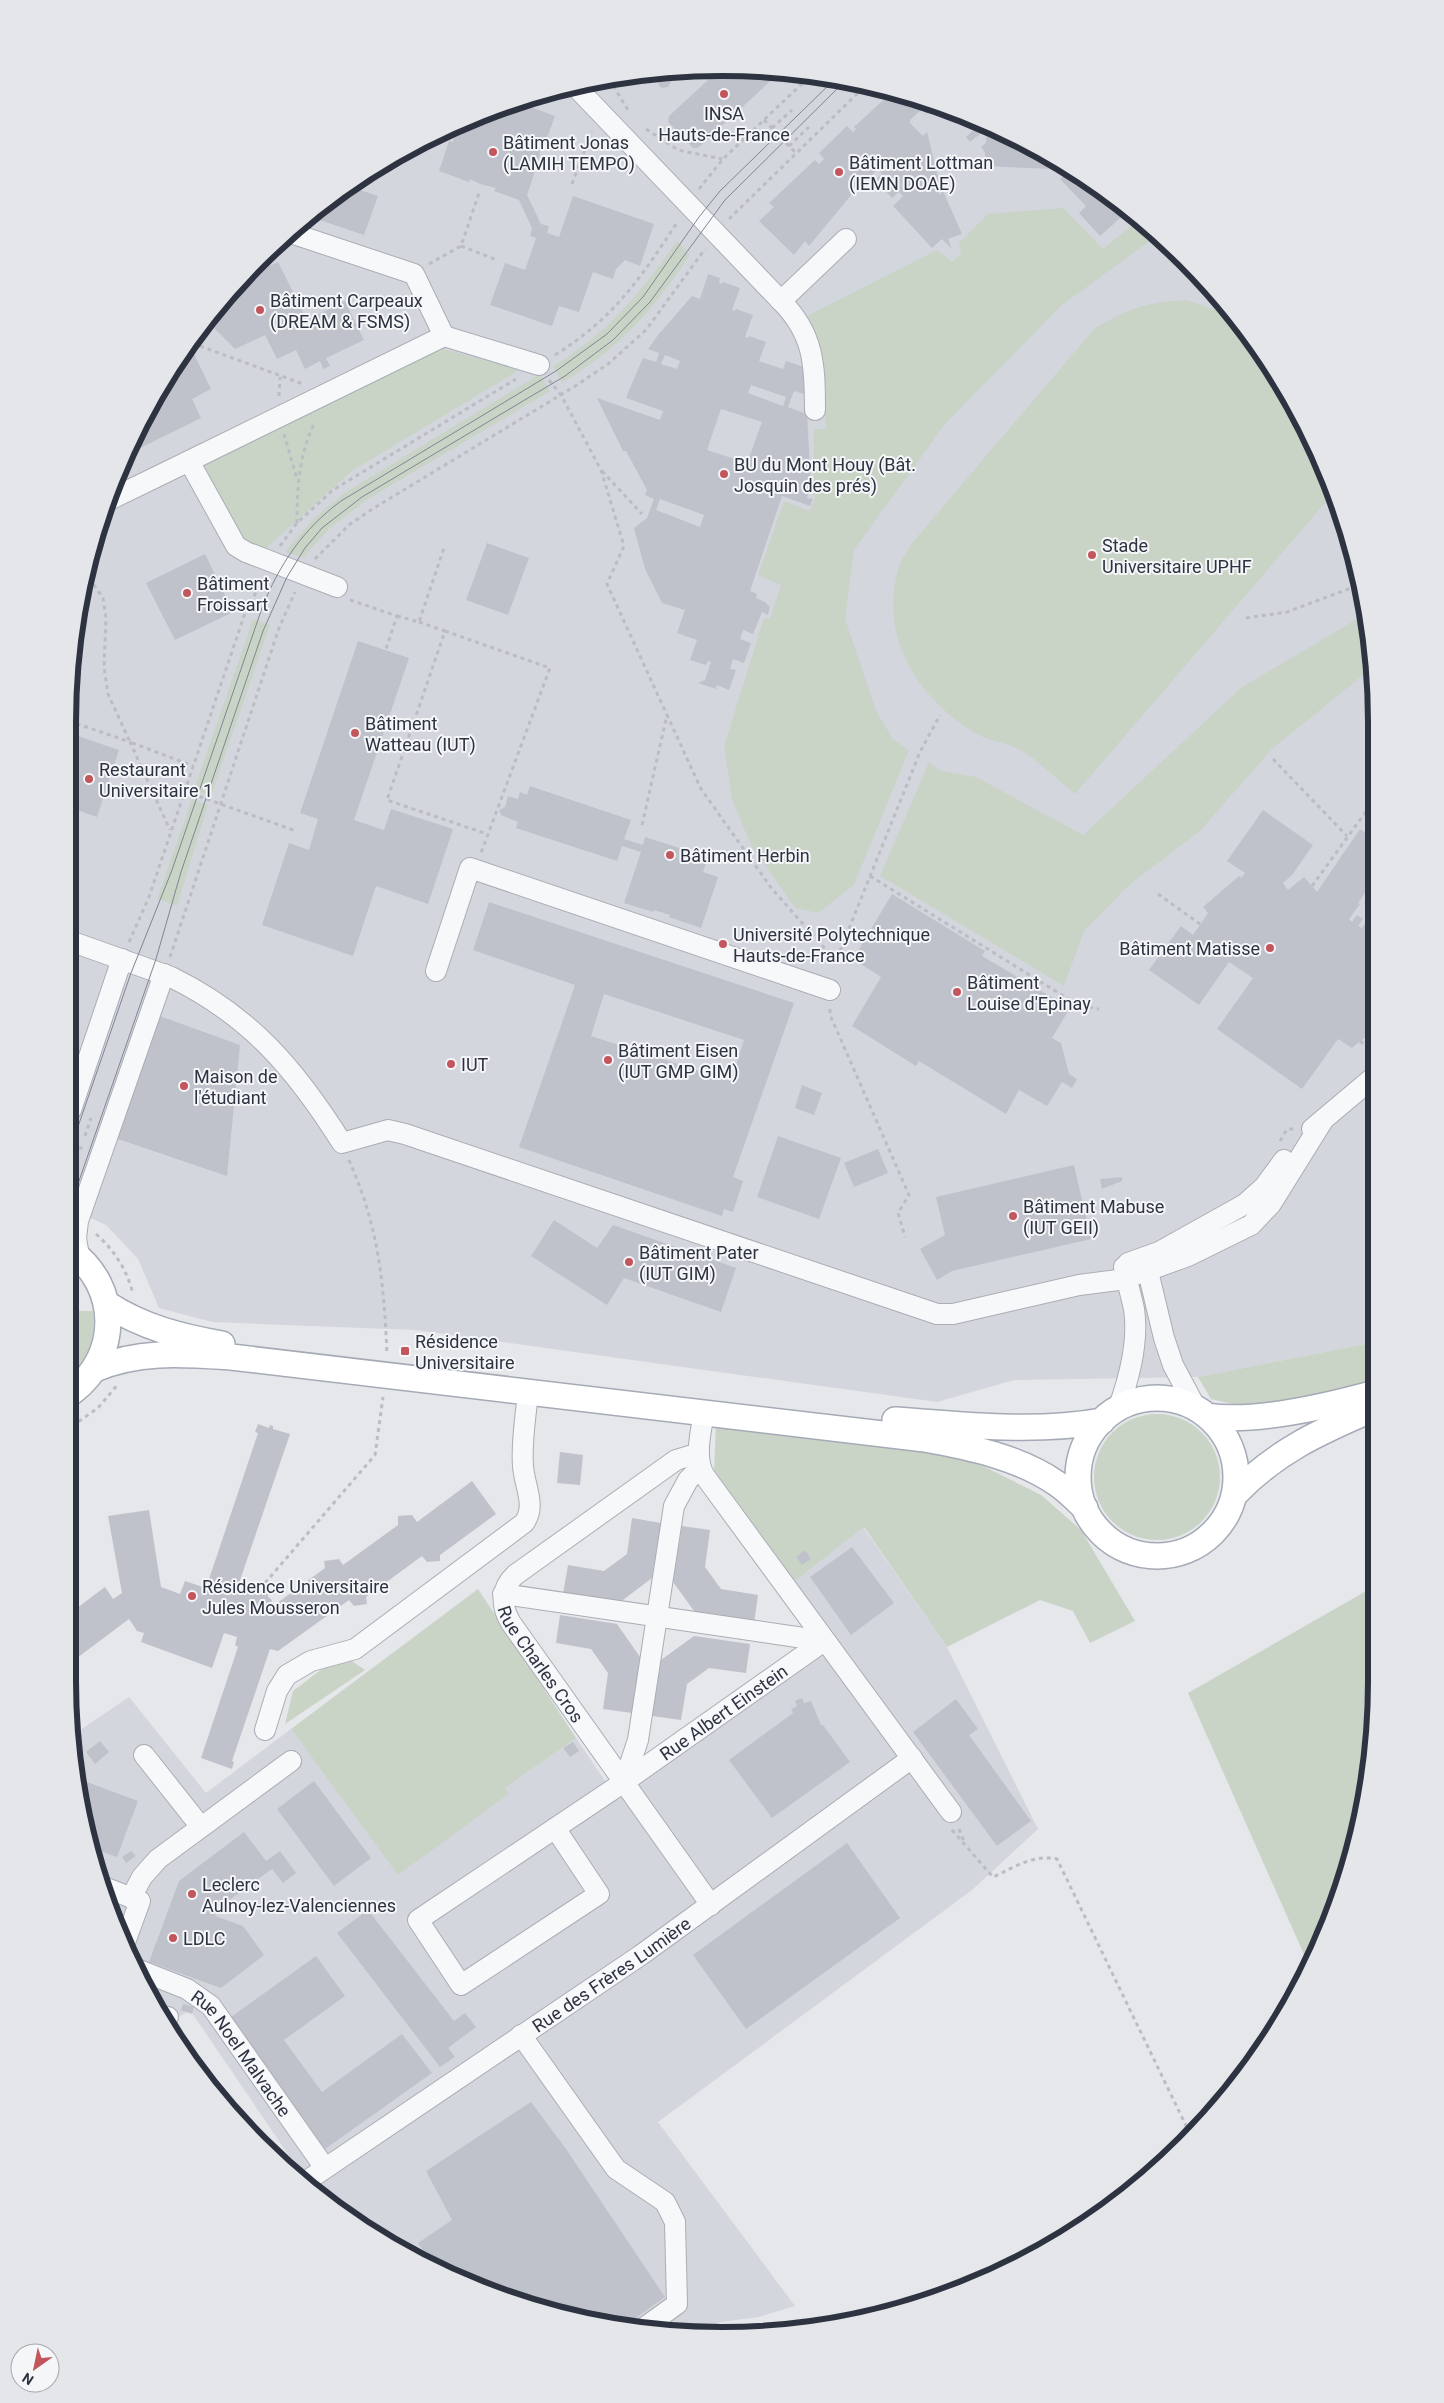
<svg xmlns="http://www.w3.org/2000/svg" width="1444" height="2403" viewBox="0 0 1444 2403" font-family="Roboto,sans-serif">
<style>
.built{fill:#d3d6dd}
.green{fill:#c9d4c7}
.building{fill:#bfc2cb;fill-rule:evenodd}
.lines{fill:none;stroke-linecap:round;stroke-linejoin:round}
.minor-casing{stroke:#aaadb5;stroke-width:22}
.major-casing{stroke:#a5aab6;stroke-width:28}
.path{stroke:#bbbdc3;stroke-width:3;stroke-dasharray:4 4;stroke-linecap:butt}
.minor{stroke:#f7f8fa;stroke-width:20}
.major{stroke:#fff;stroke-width:25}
.tram{stroke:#7f8593;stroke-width:1}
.poi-dot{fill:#c3565c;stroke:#f4f6f8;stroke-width:2}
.labels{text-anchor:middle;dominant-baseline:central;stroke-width:4;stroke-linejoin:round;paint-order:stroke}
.poi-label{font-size:18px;fill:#2e3342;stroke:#f4f6f8;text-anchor:start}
.street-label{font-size:18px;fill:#2e3342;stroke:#f4f6f8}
.rim{fill:none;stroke:#2e3342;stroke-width:6}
</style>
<rect width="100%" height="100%" fill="#e5e7eb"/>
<path class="built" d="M722,68L850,80L973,117L1086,178L1214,290L1289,395L1354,552L1375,679V1342L1198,1377L1014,1380L937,1402L415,1330L212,1322L159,1308L138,1259L106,1225L71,1209L69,679L102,511L178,358L259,259L359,178L472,117L595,80Z
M863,1527L947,1647L1038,1829L972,1890L658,2122L795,2306L759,2317L720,2322L700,2334L636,2330L512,2301L432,2268L324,2200L311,2188L190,2010L168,2024L135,1971L102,1891L73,1767V1735L129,1697L206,1793L291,1729L398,1874L508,1794L505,1788L576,1738L618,1800L836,1637L795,1581Z"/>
<path class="green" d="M1063,208L1103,249L1136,222L1154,238L1062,305L945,424L854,550L845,619L876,711L893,739L909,750L854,885L818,913L795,908L750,843L732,799L724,746L764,618L770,619L781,585L758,575L784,501L810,511L816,496L811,494L814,483V429H826L821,376L803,318L937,250L952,262L961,254L959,243L988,214Z
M677,241L690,255C652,311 621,347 562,383L553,366C609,333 640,293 677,241Z
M1187,300L1232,316L1289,395L1331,496L1075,794C1059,781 1036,758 1018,749C1005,742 988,741 975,733C918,698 879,638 898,570C900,561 907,551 912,543L1094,329C1128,308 1147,302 1187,300Z
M440,348L519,370L352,471L265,549L248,545L199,467Z
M540,374L550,391L368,499L329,529L303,558L285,552L315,517L346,492Z
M1364,615L1373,667L1272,749L1199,832L1129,885L1084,931L1064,986L880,876L929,762L941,771L976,777L1083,835L1242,687Z
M253,619L270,625L211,796L194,790Z
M192,799L208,805L177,906L157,899Z
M71,1294L77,1311H93C96,1335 89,1357 72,1374Z
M1375,1342V1381L1352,1388L1246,1407L1211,1399L1198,1377Z
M1094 1477a63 63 0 1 1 126 0a63 63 0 1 1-126 0Z
M716,1425L903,1442L983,1466L1041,1495L1081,1530L1135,1621L1090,1643L1073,1611L1040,1600L947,1647L864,1527L795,1581L714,1470Z
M1375,1586V1724L1342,1892L1307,1961L1188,1693Z
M478,1589L576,1738L505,1788L509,1794L398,1875L291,1729Z
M349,1659L365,1670L285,1724L293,1691L326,1666Z"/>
<path class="building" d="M721,68L779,73L698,148H693L668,122L669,116Z
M677,72L668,87L662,88L658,85L663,73Z
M891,93L935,106L926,114L922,109L910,120V123L923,136L927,132L941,189L938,190L939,195L943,191L962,234L948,239L952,249L942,239L932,248L893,206L903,196L899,192L892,198L875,180L882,174L878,169L859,187L857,185L850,191L852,194L809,246L805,241L794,255L759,221L774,207L769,203L815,160L819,164L824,159L819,153L847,126L853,132L856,129L854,127Z
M516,104L523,108L525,105L555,116L544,146L541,145L539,158L532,170L535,171L527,195L541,224L549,226L547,233L559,237L573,196L654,224L640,266L625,260L616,269L613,279L593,272L579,312L559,306L552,326L490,305L505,263L525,270L536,238L530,236L532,228L519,200L494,191L496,188L480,184L470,179L469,182L439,171L449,141L453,142L457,125L472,117Z
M979,125L984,131L970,142L966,137Z
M987,125L1063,166L1052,169L985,166V153L981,147L986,143Z
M1071,170L1086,178L1126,213L1100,236L1079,213L1086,206L1060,179Z
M348,186L378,196L364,235L311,217Z
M278,262L307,320L345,301L364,340L326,358L330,366L323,369L320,361L305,369L296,350L277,359L265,335L235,349L208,322L256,264L259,270Z
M708,274L720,278L719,283L722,284L723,282L740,288L732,310L735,311L736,309L753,315L745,337L748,338L749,336L766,342L759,361L783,369L786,361L804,367L807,395L794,391L788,407L807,414L811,484L807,498L813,499L810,506L782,496L750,591L757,594L756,598L765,602L770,607L768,615L762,612L753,634L743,630L740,639L751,643L744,663L733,659L730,669L736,670L729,690L717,685L716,689L698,683L705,680L711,662L708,661L706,665L690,660L697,640L677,633L685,610L662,603L645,569L634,528L647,518L654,499L645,495L647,490L626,451H623L597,398L660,420L663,411L626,398L629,390L643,358L656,362L659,353L648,349L658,335L692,296L700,299ZM665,355L680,361L677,369L661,364ZM751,385L786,397L783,406L748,393ZM721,409L762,422L747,463L707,450ZM660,499L704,515L700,527L656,510Z
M192,350L211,389L192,399L201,418L132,452L178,358L181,354Z
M487,543L529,558L508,615L466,600Z
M205,554L233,612L175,640L146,583Z
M358,641L409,658L354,820L384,830L391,809L453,829L428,904L376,886L353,956L262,925L289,843L309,850L318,819L300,813Z
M69,733L119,750L97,817L74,809L70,822Z
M530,786L631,820L624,839L643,845L645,837L708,857L703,872L718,877L701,928L669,917L670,915L654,910L653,912L624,903L641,852L622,846L617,861L516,828L518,822L501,815L499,810L505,807L508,796L518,799L520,792L527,795Z
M1263,810L1313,845L1292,875L1283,883L1288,890L1304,877L1317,892L1360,829L1375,840V879L1358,903L1360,904L1349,919L1352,922L1357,915L1363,919L1358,926L1362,928L1372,913L1375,915V1029L1352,1048L1338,1039L1302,1089L1217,1029L1253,978L1229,962L1199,1005L1149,970L1181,926L1193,935L1208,913L1203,907L1239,876L1241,878L1245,873L1227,861Z
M892,894L985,951L982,956L1070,1008L1052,1038L1061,1043L1069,1074L1077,1079L1072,1088L1062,1082L1047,1106L1019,1090L1006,1114L919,1061L916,1066L852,1026L881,977L853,959Z
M489,902L794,1003L733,1177L743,1181L733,1212L724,1209L722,1216L519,1147L575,985L473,950ZM604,994L744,1040L731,1081L591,1036Z
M157,1015L240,1045L227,1176L115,1138Z
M802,1085L822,1093L814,1115L795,1108Z
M778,1136L841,1158L819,1219L757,1197Z
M878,1149L888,1173L854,1187L844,1163Z
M1074,1165L1091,1239L952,1271L937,1280L920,1249L945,1235L936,1197Z
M1122,1177V1181L1102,1189L1100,1179Z
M1129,1203V1206L1109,1216L1106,1205Z
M554,1220L597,1248L613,1225L736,1268L721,1312L624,1278L607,1305L531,1256Z
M258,1424L269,1428L270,1425L273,1426V1429L290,1434L237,1589H244L250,1584L255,1585L259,1591H263L268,1594V1597L272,1600L269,1609L325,1568L324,1561L339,1559L343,1565L398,1525V1516L412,1515L417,1522L472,1481L496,1514L440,1555V1561L427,1562L422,1556L366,1597L367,1604L354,1606L349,1600L278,1651L270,1649L232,1761L234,1762L232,1769L201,1758L238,1647L235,1645L237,1637L224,1633L212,1668L141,1642L144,1633L137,1631L129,1619L73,1661V1611L105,1587L113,1599L122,1593L108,1516L149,1510L161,1587L180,1594L185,1581L206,1588L258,1433L255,1432Z
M560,1452L583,1455L580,1485L557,1483Z
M632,1518L661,1523L652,1578L619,1603L563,1594L568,1565L604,1571L627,1554Z
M682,1526L710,1530L705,1567L721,1589L758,1595L754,1624L697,1615L673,1582Z
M852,1547L894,1603L851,1635L810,1577Z
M805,1550L811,1559L802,1565L796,1557Z
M560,1615L617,1624L640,1657L632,1713L603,1709L608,1673L591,1649L556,1643Z
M694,1636L750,1644L746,1673L709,1668L687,1684L681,1720L652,1716L661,1660Z
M802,1698L804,1703L811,1701L821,1725H823L850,1762L772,1818L729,1760L793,1713L791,1709L797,1706L795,1701Z
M956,1699L978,1729L969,1735L1031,1821L997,1846L913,1732Z
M100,1741L109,1752L95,1764L86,1752Z
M573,1742L579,1751L570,1757L563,1748Z
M76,1778L138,1801L117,1857L92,1848Z
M314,1781L371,1858L334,1886L277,1809Z
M244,1832L266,1861L280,1851L296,1873L283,1883L272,1869L217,1909L215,1916L243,1926L264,1955L221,1988L149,1962L179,1881Z
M847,1843L900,1918L746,2029L693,1955Z
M131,1851L136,1856L126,1863L122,1857Z
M368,1910L454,2021L465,2013L476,2027L448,2048L455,2057L440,2067L337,1933Z
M316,1956L345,1996L284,2040L322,2092L402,2034L432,2073L325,2149L231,2017Z
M183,2004L194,2007L192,2014L181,2010Z
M531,2102L566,2149L665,2297L623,2327L512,2301L436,2269L418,2243L452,2220L426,2171Z"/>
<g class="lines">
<g class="minor-casing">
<g id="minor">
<path d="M575,86L781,301L846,239"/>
<path d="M291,233L414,274L444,336"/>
<path d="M781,301C814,334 815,365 815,410"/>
<path d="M189,461L444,336L539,365"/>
<path d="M107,501L189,461L236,546L246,552L337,587"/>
<path d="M70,941L171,977C251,1016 296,1070 342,1143L388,1130L405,1134L937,1314H953L1079,1285L1118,1280L1138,1274L1188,1256L1251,1225L1271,1204L1322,1122"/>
<path d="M436,971L470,868L830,990"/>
<path d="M71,1110L122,959"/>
<path d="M1312,1129L1375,1076"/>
<path d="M79,1256L76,1238L78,1221L164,974"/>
<path d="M1145,1259L1164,1338L1173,1365L1197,1410"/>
<path d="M1128,1263L1159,1252L1245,1204L1264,1187L1284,1160"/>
<path d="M1118,1409C1129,1379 1139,1342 1134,1309C1131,1295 1127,1281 1124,1267"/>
<path d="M704,1412C701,1432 694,1456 704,1475L951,1812"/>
<path id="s1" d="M699,1453L676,1460L515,1575C500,1589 501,1607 511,1623L711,1905"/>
<path d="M503,1594L824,1641"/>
<path d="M265,1730L277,1691L287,1675L311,1661L355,1649L524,1523C537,1506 524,1485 523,1466C521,1442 526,1416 528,1391"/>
<path d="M144,1755L201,1827"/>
<path d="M624,1782L638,1740L674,1506L688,1480L700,1468"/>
<path id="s2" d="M555,1828L599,1894L461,1985L418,1920L624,1782L824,1641"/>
<path d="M101,1886L140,1901L124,1945"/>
<path d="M131,1898L142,1877L158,1859L291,1761"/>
<path id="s3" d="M134,1968L187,1989L211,2006L325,2168"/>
<path d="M165,2019L168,2017"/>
<path d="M521,2035L616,2169L665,2202L675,2222L677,2304L641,2330"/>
<path id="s4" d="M305,2182L641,1955L912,1758"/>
</g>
</g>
<g class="major-casing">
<path id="major" d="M71,1251C120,1287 120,1356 72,1392
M107,1304C142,1327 181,1337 222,1344
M95,1369C139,1350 184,1354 231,1357L925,1439C969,1447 1018,1457 1056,1483C1067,1490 1076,1500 1085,1508
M1078 1477a79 79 0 1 1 158 0a79 79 0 1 1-158 0Z
M1207,1416C1254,1423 1328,1406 1375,1393
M895,1420C964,1425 1035,1433 1102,1421
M1234,1495C1276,1451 1321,1431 1375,1408"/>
</g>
<path class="path" d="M609,79L628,110
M764,120L795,152
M772,128L792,110
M646,129L678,150L722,159
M789,146L809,127
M572,184L592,131
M699,189L723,159L810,76
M729,219L866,85
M461,246L497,260
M429,264L461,246L479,193
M200,346L303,384
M555,355C614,318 641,278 678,221
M549,380L561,395L601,470L624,546L607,584L667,715
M279,396L280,377
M284,434L297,479
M602,471L642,514
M297,523C297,487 299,454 315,422
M280,546L297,523L333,490L516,379
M315,559L349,525L374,508L577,385L608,364L646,330L705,249
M89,578L103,598L106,618L104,667L108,694L130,742L193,766
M350,600L397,616L386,649
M397,616L419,622L445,545
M1246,618L1287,612L1359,585
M419,622L445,631L387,800L487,834
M445,631L550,668L481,853
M69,721L130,742L170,830
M1273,759L1347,836
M184,791L296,831
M642,825L667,715L701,789L772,889L836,961L920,752L940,715
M870,876L1078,1005L1099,1009
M1312,886L1373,802
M1158,894L1200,924
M129,942L149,897L244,616L263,578
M170,957L279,628L295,592
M830,1009V1015L909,1195L898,1213L905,1237
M1360,1041L1375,1053
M85,1136L91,1118
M1280,1141L1287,1129H1294
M71,1145L84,1149
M349,1160C357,1179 365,1199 370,1219C382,1262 385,1309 387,1354
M96,1234C115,1251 127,1270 133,1294
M72,1426L98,1408L118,1384
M265,1583L375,1455L383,1397
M959,1829L965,1844
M952,1830L993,1877C1015,1867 1033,1854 1057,1859L1191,2136"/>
<use href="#minor" class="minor"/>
<use href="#major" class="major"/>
<path class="tram" d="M71,1147L131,973L172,870L262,608C279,565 303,529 341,501L556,371L607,334L643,297L699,217L720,191L835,79
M71,1204L156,959L181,872L263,631L287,577L305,548L322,528L362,497L565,376L613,340L650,302L725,200L846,80"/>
</g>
<g class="poi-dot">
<circle cx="724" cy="94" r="5"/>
<circle cx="493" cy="152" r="5"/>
<circle cx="839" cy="172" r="5"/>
<circle cx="260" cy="310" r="5"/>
<circle cx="724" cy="474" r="5"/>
<circle cx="1092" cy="555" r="5"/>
<circle cx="187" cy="593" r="5"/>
<circle cx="355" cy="733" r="5"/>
<circle cx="89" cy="779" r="5"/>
<circle cx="670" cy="855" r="5"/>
<circle cx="723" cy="944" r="5"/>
<circle cx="1270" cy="948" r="5"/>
<circle cx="957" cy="992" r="5"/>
<circle cx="608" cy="1060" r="5"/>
<circle cx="451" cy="1064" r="5"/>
<circle cx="184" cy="1086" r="5"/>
<circle cx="1013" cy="1216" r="5"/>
<circle cx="629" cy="1262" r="5"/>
<rect x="400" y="1346" width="10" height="10" rx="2.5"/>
<circle cx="192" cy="1596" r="5"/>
<circle cx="192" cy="1894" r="5"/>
<circle cx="173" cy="1938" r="5"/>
</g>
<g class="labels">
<g class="poi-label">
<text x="724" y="113" text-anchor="middle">INSA<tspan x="724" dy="21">Hauts-de-France</tspan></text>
<text x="503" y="142">Bâtiment Jonas<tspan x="503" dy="21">(LAMIH TEMPO)</tspan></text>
<text x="849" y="162">Bâtiment Lottman<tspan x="849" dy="21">(IEMN DOAE)</tspan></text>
<text x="270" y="300">Bâtiment Carpeaux<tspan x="270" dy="21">(DREAM &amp; FSMS)</tspan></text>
<text x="734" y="464">BU du Mont Houy (Bât.<tspan x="734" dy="21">Josquin des prés)</tspan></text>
<text x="1102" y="545">Stade<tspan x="1102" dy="21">Universitaire UPHF</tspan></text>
<text x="197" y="583">Bâtiment<tspan x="197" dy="21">Froissart</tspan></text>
<text x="365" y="723">Bâtiment<tspan x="365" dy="21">Watteau (IUT)</tspan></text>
<text x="99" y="769">Restaurant<tspan x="99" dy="21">Universitaire 1</tspan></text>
<text x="680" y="855">Bâtiment Herbin</text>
<text x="733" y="934">Université Polytechnique<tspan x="733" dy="21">Hauts-de-France</tspan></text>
<text x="1260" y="948" text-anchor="end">Bâtiment Matisse</text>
<text x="967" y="982">Bâtiment<tspan x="967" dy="21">Louise d'Epinay</tspan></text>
<text x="618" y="1050">Bâtiment Eisen<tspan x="618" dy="21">(IUT GMP GIM)</tspan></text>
<text x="461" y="1064">IUT</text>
<text x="194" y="1076">Maison de<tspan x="194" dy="21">l'étudiant</tspan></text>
<text x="1023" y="1206">Bâtiment Mabuse<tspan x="1023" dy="21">(IUT GEII)</tspan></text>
<text x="639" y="1252">Bâtiment Pater<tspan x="639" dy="21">(IUT GIM)</tspan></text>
<text x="415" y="1341">Résidence<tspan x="415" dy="21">Universitaire</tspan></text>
<text x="202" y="1586">Résidence Universitaire<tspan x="202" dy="21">Jules Mousseron</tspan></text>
<text x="202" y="1884">Leclerc<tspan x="202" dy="21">Aulnoy-lez-Valenciennes</tspan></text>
<text x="183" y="1938">LDLC</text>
</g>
<g class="street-label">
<text stroke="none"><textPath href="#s1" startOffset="325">Rue Charles Cros</textPath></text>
<text stroke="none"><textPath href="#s2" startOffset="692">Rue Albert Einstein</textPath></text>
<text stroke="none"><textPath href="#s4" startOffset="370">Rue des Frères Lumière</textPath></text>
<text stroke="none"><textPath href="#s3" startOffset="142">Rue Noel Malvache</textPath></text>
</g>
</g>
<path d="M0 0H1444V2403H0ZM722 76H722A646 646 0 0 1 1368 722V1681A646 646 0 0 1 722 2327H722A646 646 0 0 1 76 1681V722A646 646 0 0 1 722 76Z" fill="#e4e6e9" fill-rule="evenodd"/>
<path class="rim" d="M722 76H722A646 646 0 0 1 1368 722V1681A646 646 0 0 1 722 2327H722A646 646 0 0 1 76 1681V722A646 646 0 0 1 722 76Z"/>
<g transform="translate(35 2368) rotate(213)"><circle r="24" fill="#f4f6f8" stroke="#a5a8af"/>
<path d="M0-4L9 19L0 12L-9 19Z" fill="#c3565c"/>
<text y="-8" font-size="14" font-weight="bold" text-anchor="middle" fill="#2e3342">N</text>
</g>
</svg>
